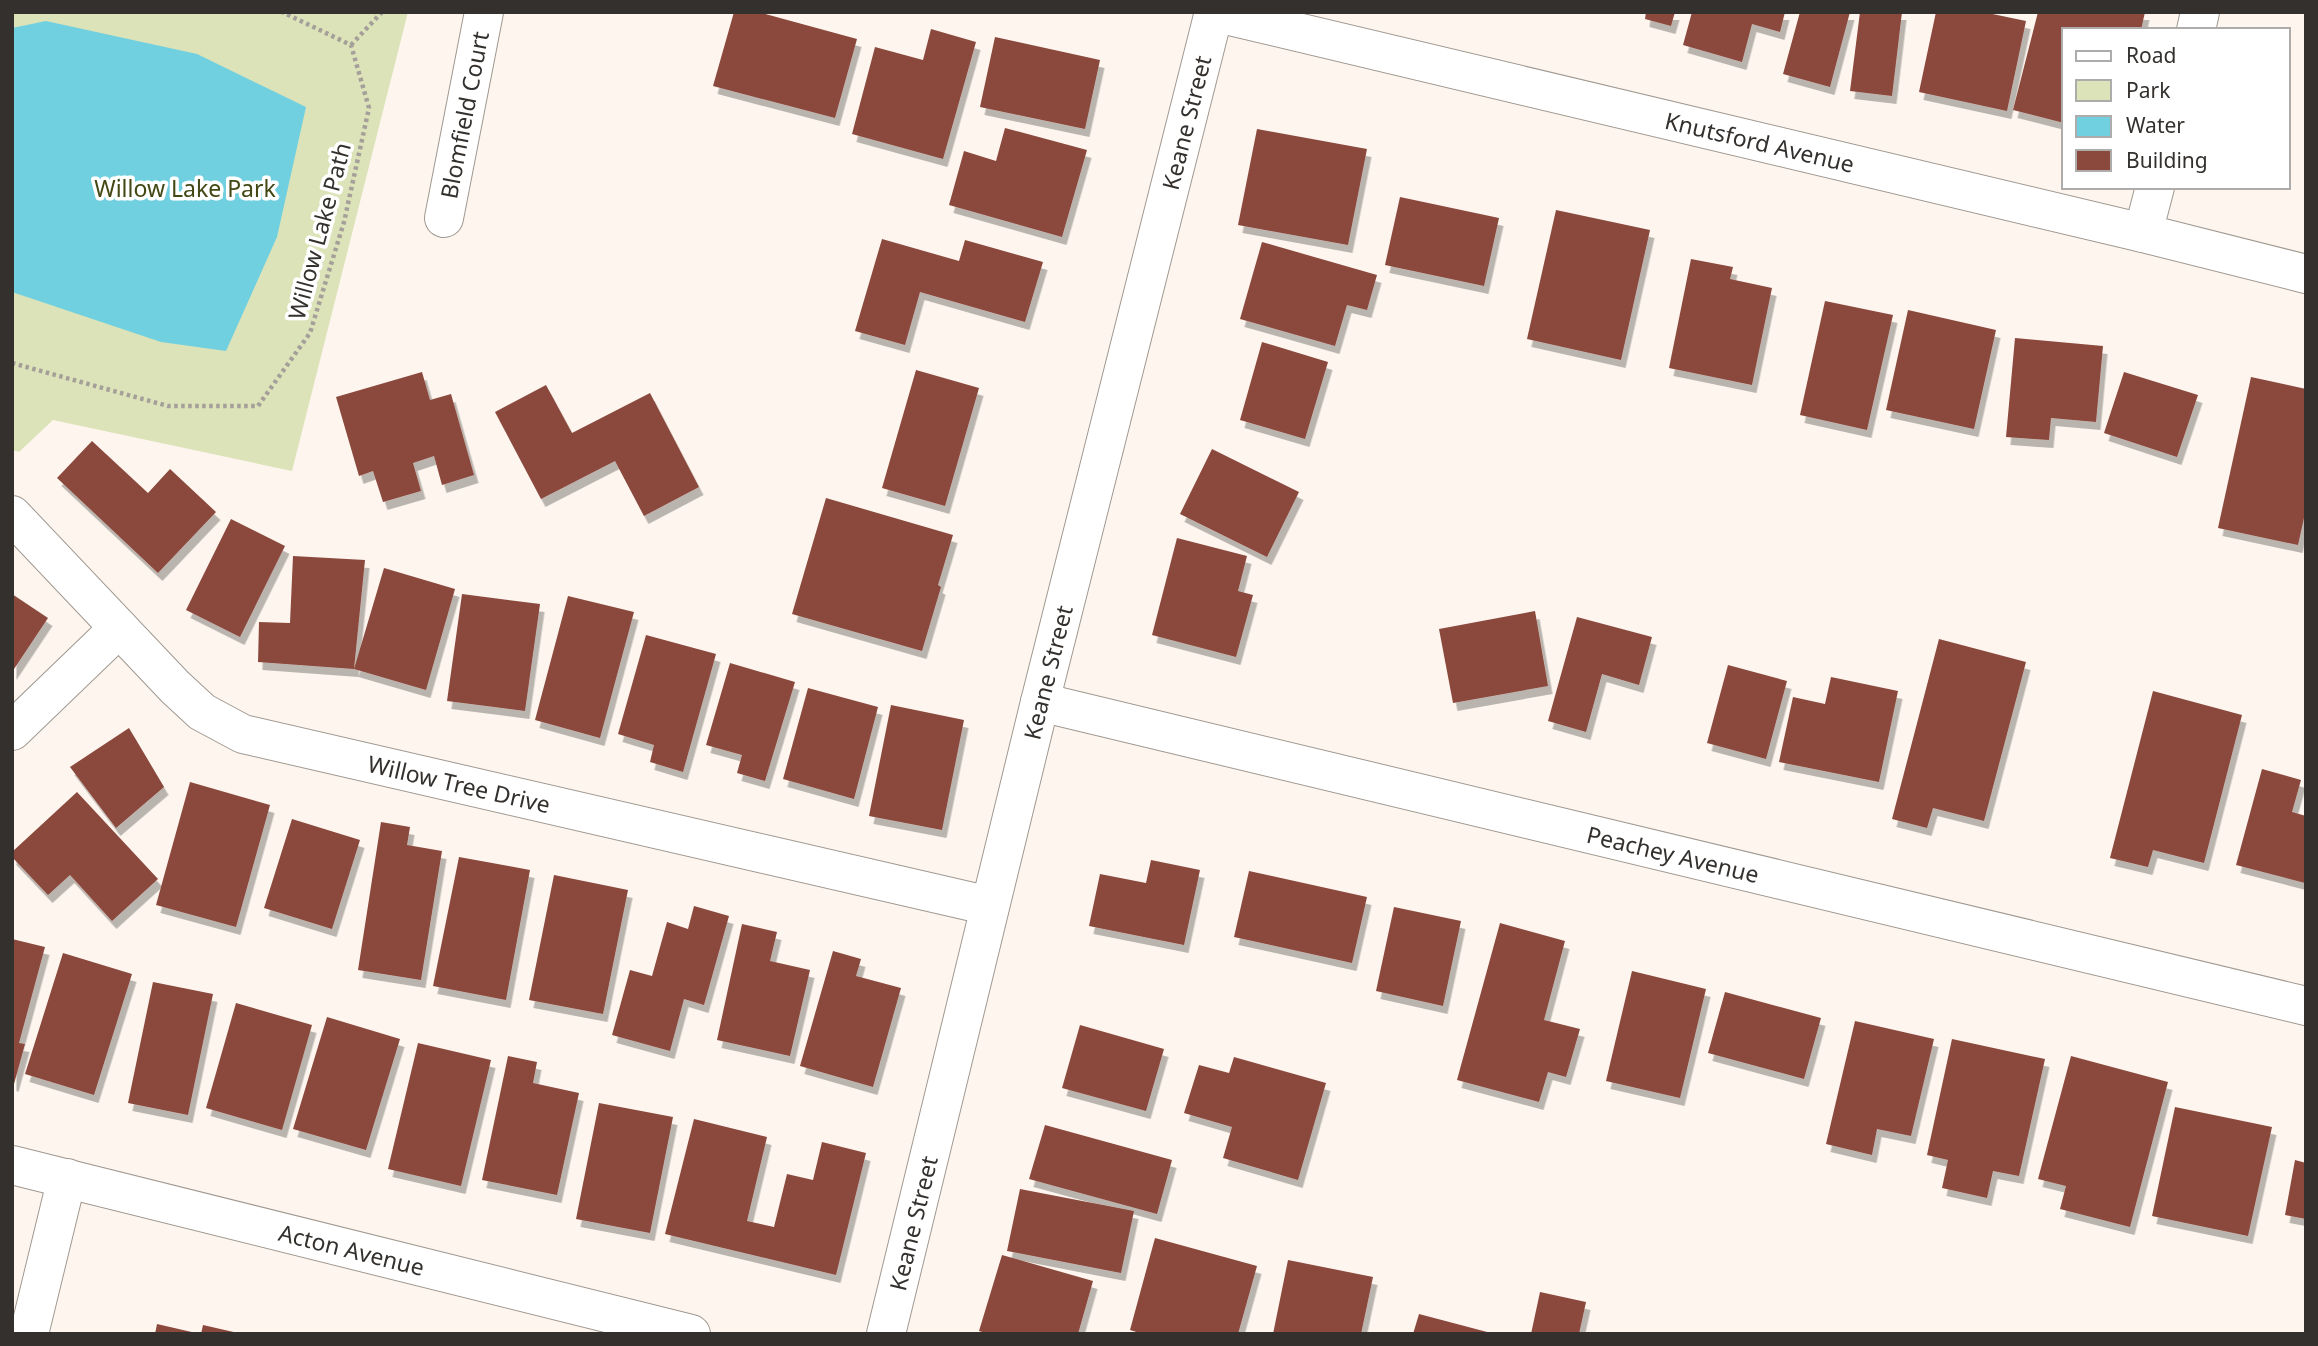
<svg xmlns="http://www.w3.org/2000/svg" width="2318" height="1346" viewBox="0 0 2318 1346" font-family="'Noto Sans',sans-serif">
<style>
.green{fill:#dce3b9}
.water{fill:#71d0df}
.building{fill:#8b493e;filter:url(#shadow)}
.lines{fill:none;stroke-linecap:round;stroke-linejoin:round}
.street-casing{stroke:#a09992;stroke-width:40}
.secondary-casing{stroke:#a09992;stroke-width:40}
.path{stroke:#a49f99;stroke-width:4.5;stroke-dasharray:3.5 3.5;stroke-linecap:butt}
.street{stroke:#fff;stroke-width:38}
.secondary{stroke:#fff;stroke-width:38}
.labels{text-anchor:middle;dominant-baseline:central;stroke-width:7;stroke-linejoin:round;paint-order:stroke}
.street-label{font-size:23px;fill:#33302d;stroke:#fff}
.park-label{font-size:23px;fill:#424713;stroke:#fff}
</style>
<defs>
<filter id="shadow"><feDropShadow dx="4.5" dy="8" stdDeviation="0" flood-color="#0004"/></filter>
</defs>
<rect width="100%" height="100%" fill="#fdf5ee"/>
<path class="green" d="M12,12H408L292,471L53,420L19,452L12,450Z"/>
<path class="water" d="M46,21L197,54L306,107L277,237L226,351L161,342L12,292V28Z"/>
<path class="building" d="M734,12H758L857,39L835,118L713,86Z
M1646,12H1675L1671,26L1645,19Z
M1692,12H1785L1780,32L1752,24L1742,62L1683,45Z
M1800,12H1850L1830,87L1783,74Z
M1860,12H1902L1892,96L1850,91Z
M1936,12H1983L2026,21L2007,111L1919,92Z
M2038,12H2145L2141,30H2064V123L2013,110Z
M931,29L976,42L943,159L852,134L875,47L923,60Z
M995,37L1100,60L1085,129L980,107Z
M1005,128L1087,150L1062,237L949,205L964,151L996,161Z
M1257,129L1367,149L1348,245L1238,225Z
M1400,197L1499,218L1484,286L1385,265Z
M1556,210L1650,230L1621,360L1527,339Z
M882,239L959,261L965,240L1043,262L1025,322L920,292L905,345L855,331Z
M1262,242L1377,275L1367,310L1347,305L1335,346L1240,319Z
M1691,259L1733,267L1730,279L1772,288L1752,385L1669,368Z
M1825,301L1893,315L1867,430L1800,415Z
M1908,310L1996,330L1974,429L1886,410Z
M2015,338L2103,346L2096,422L2051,418L2049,440L2006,437Z
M1262,342L1328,362L1305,439L1240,420Z
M916,370L979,388L945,506L882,488Z
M422,372L430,400L451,394L474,475L442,485L434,456L413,463L421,491L383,502L373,471L359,476L336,397Z
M2124,372L2198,395L2177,457L2104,433Z
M2251,377L2306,389V509L2298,545L2218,528Z
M546,385L572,433L650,393L699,487L644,516L615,461L541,499L495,412Z
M92,441L148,493L170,469L216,512L158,573L57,478Z
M1212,449L1299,492L1267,557L1180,514Z
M826,498L953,535L938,585L941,587L922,651L792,614Z
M231,519L285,546L240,637L186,610Z
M1177,538L1247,556L1238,591L1253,595L1236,657L1152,635Z
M293,556L365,560L354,669L384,568L455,589L426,690L354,669L258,662L259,622L290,623Z
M12,594L48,618L12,672Z
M462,594L540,604L525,711L447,701Z
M568,596L634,612L600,738L535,720Z
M1535,611L1548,686L1453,703L1439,629Z
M1577,617L1652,637L1639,685L1602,674L1586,732L1548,721Z
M646,635L716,654L683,772L650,762L654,745L618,734Z
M1939,639L2026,662L1984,821L1933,808L1927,828L1892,819Z
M730,663L795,682L765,781L737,773L742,755L706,745Z
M1728,665L1787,681L1766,759L1707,743Z
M1831,677L1898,691L1879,782L1779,762L1793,697L1825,704Z
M808,688L878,707L854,799L783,779Z
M2153,691L2242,715L2204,863L2153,850L2148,867L2110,858Z
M891,705L964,720L942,830L869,816Z
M129,728L164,787L116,828L70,767Z
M2262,769L2301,780L2292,812L2306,816L2305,883L2236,865Z
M190,782L270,805L236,927L156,905Z
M77,792L158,879L112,921L70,875L48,895L12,857V852Z
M292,819L360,840L332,929L264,908Z
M381,822L410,827L407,845L442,851L421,980L358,970Z
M459,857L530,870L506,1000L433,986Z
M1151,860L1200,870L1184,945L1089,926L1100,874L1146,883Z
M1249,871L1367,897L1352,963L1234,937Z
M554,875L628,890L603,1014L529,1000Z
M694,906L729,916L704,1005L684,999L670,1051L612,1035L630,970L652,976L667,922L688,929Z
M1394,907L1461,921L1443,1006L1376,991Z
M1500,923L1565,941L1544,1020L1580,1029L1566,1077L1548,1072L1539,1102L1457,1080Z
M742,924L777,932L770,961L810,970L790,1056L717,1040Z
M12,939L45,947L19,1043L25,1044L14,1084L12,1083Z
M833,951L861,959L856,976L901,988L873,1087L800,1066Z
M63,953L132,974L94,1095L25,1074Z
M1632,971L1706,989L1680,1098L1606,1081Z
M153,982L213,994L188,1115L128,1103Z
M1725,992L1821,1018L1804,1079L1708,1053Z
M236,1003L312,1025L282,1130L206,1108Z
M327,1017L400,1039L366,1150L293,1129Z
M1855,1021L1934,1039L1911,1136L1877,1129L1872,1155L1826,1144Z
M1080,1025L1164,1049L1146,1111L1062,1088Z
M1952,1039L2045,1059L2019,1176L1993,1171L1987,1198L1942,1188L1948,1160L1927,1155Z
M418,1043L491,1060L461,1186L388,1169Z
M508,1056L537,1062L533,1083L579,1093L557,1195L482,1180Z
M2071,1056L2168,1082L2130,1227L2060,1209L2066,1186L2038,1179Z
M1234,1057L1326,1083L1298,1180L1223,1158L1232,1127L1184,1113L1199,1065L1229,1073Z
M599,1103L673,1117L650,1233L576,1219Z
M2175,1107L2272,1127L2248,1236L2152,1216Z
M694,1119L767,1137L747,1221L774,1227L787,1174L813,1180L822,1142L866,1153L836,1275L665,1234Z
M1045,1125L1172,1160L1157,1214L1029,1179Z
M2295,1160L2306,1163V1219L2285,1215Z
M1020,1189L1134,1211L1121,1273L1007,1251Z
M1155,1238L1257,1266L1238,1334H1143L1130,1330Z
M1002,1255L1093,1281L1078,1334H989L979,1331Z
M1288,1260L1373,1277L1361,1334H1273Z
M1540,1292L1586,1302L1579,1334H1531Z
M1419,1314L1491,1333V1334H1413Z
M157,1324L196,1333V1334H155Z
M203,1325L238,1333V1334H201Z"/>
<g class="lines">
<g class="street-casing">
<g id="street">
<path id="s1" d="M1213,12L2143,233L2306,274"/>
<path d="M2196,30L2200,12"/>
<path id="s2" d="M444,218L484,12"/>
<path d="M2143,233L2155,187"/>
<path id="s3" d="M12,515L175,687L202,712L243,734L990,906"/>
<path id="s4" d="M1040,702L2306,1006"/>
<path d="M12,731L119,628"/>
<path d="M29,1334L67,1178"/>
<path id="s5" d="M886,1334L1040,702L1214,12"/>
</g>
</g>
<g class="secondary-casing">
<g id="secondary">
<path id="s6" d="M12,1165L691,1334"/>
</g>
</g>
<path class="path" d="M351,45L382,12
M12,363L168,406H258L310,333L344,222L369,108L351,45L282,12"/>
<use href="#street" class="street"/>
<use href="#secondary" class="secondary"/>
</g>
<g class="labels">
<g class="street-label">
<text stroke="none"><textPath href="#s2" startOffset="105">Blomfield Court</textPath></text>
<text stroke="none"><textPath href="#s5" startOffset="1248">Keane Street</textPath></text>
<text stroke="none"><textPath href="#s1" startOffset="562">Knutsford Avenue</textPath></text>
<text transform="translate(319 231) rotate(-75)">Willow Lake Path</text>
<text stroke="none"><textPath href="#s5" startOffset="681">Keane Street</textPath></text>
<text stroke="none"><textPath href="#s3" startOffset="542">Willow Tree Drive</textPath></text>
<text stroke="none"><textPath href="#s4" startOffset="651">Peachey Avenue</textPath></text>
<text stroke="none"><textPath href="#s5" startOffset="114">Keane Street</textPath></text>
<text stroke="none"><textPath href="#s6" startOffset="350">Acton Avenue</textPath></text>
</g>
<g class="park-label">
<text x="185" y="188">Willow Lake Park</text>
</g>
</g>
<rect width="2318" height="1346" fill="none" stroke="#33302d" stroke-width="28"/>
<rect x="2062" y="28" width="228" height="161" fill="#ffffff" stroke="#adacab" stroke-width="2"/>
<rect x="2076" y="51" width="35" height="10" fill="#ffffff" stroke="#adacab" stroke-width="2"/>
<text x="2126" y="63" font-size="21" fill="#33302d">Road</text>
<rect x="2076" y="80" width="35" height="21" fill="#dce3b9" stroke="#adacab" stroke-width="2"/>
<text x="2126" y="98" font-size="21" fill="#33302d">Park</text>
<rect x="2076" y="116" width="35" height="21" fill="#71d0df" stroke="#adacab" stroke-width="2"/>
<text x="2126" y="133" font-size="21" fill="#33302d">Water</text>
<rect x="2076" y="150" width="35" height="21" fill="#8b493e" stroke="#adacab" stroke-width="2"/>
<text x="2126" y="168" font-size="21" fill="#33302d">Building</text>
</svg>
